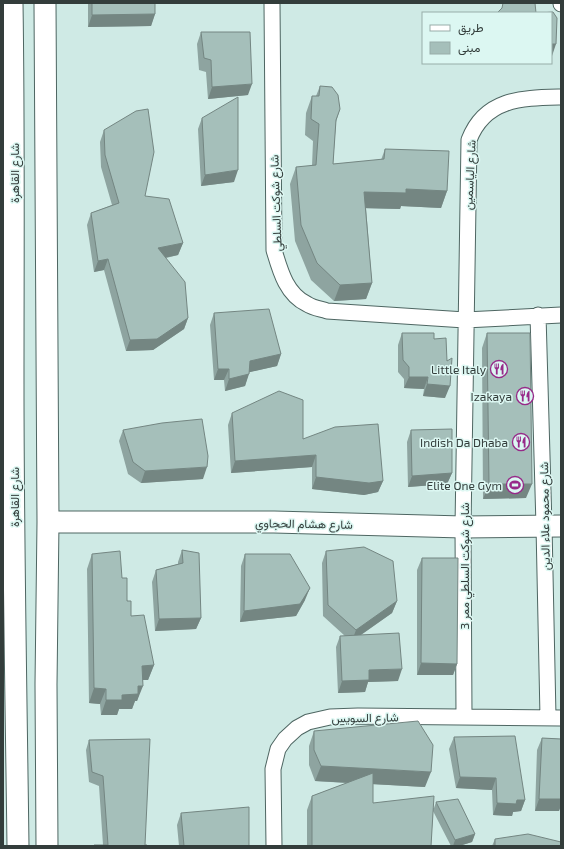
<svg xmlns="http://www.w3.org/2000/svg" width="564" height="849" viewBox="0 0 564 849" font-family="'Exo 2',Vazirmatn,sans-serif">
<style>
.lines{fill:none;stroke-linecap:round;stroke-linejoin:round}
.street-casing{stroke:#4e6662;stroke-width:17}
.secondary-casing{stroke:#4e6662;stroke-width:23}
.street{stroke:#fff;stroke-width:15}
.secondary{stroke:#fff;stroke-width:21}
.wall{fill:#8ea4a0}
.shaded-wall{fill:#748682}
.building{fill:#a5bfba;stroke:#748682}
.labels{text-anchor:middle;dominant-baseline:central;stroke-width:3;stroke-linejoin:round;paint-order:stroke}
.street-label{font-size:12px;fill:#333d3b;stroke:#dcf7f2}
.poi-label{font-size:12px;fill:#333d3b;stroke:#dcf7f2;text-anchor:end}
</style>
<rect width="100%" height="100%" fill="#cfeae5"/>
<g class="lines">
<g class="street-casing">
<path id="street" d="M272,3L274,250C280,270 286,294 307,304C313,308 321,309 327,311L465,320L561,315
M561,3V4
M538,315L544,526L548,717
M464,716L463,527L469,140C485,98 522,98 561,97
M274,846L273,769L278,749L285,739L297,728L308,722L330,717L358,716L561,718"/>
</g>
<g class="secondary-casing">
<path id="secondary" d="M12,3C14,130 13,257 13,384C13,538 16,692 18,846
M45,3L48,522L46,684L47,846
M48,522H274L463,527L561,526"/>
</g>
<use href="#street" class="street"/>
<use href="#secondary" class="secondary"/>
</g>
<path class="wall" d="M88,3H155V14L151,26L88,27Z
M201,32L248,95L208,99L206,72L199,70L197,44Z
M320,86L340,109L336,122L333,164L381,160L385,149L447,191L441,208L401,206L400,209L366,208L372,283L366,299L334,301L311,280L295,241L290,184L296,167L312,166L313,141L305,135L306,113L312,96H316Z
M202,118L234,182L201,186L198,129Z
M104,130L145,196L183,243L178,255L166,258L188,318L184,329L153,350L126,351L104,270L94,272L87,225L91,213L112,205L101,167L100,142Z
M214,313L281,354L277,366L249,372L245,386L225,391L224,380H214L210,325Z
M402,333L434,339L445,398L423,396L424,389L404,388V379L398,372V345Z
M487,333L526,498L483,499L482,348Z
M232,413L303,439L383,481L378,492L364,495L312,489V467L231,473L228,425Z
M123,430L203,479L141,483L128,474L119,441Z
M411,430L452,473L447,484L408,487L407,442Z
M182,550L201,618L196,629L155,631L152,582L156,570L178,564V562Z
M326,551L397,601L392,613L361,635L398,681L368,682L365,692L338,693L336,647L340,636H345L323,616L322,563Z
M92,554L122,578L131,616L154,665L148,680H143L137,701H135L132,709H119L117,715H101L100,704L89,703L87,569Z
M245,554L305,600L296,616L240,622L241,566Z
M422,558L457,664L453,675H417V570Z
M314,731L425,787L373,784V803L434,808L436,802L475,834L472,842L459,846H451L433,811L431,846H307V810L312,796L347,783L315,781L309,765V746Z
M454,737L525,800L521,811L513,812L512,816L493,815L492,790L456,788L449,749Z
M542,738L561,739V805L559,811H535L537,750Z
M89,740L145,845L147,846H93L94,845H103L99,786L89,782L86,750Z
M181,813L249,846H179L177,825Z
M495,839L561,846H492Z"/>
<path class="shaded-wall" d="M155,14L151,26L88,27L92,15Z
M551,44H556L552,56H551Z
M252,84L248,95L208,99L212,87Z
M238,170L234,182L201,186L205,175Z
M406,189L447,191L441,208L401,206L400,209L358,208L364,192Z
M183,243L178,255L154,260L158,248Z
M108,259L104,270L94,272L98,261Z
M372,283L366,299L334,301L340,285Z
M188,318L184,329L153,350L126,351L130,340Z
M281,354L277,366L246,373L250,361Z
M218,369H229L224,380H214Z
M249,374L245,386L225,391L229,379Z
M409,377H428L424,389L404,388Z
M427,384L450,386L445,398L423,396Z
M316,455L312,467L231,473L235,461Z
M207,467L203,479L141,483L145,471Z
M452,473L447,484L408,487L412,476Z
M316,477L383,481L378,492L364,495L312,489Z
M489,484H532L526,498L483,499Z
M310,588L305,600L296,616L240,622L244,611Z
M397,601L392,613L352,641L356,630Z
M201,618L196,629L155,631L159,619Z
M421,663L457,664L453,675H417Z
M154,665L148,680H137L142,666Z
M402,669L398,681L368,682L365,692L338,693L342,681L369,670Z
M138,686H143L137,701H135L132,709H119L117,715H101L106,700L122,695Z
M94,688L106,689L100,704L89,703Z
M321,766L431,772L425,787L315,781Z
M460,777L496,778L492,790L456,788Z
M539,799H561V805L559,811H535Z
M517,800H525L521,811L513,812L512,816L493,815L497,803Z
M475,834L472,842L459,846H453L455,840Z"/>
<path class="building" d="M92,3H155V14L92,15Z
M503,3H535L536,13H497L502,8Z
M553,12L557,18L556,44H551V13H541Z
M201,32H250L252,84L212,87L211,60L204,58Z
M320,86L332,87L338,95L340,109L336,120L333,164L384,159L385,149L449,151L447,191L406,189V193L364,192L372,283L340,285L317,263L301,225L296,167L316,165L319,124L311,119L312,96H319Z
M238,97V170L205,175L202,118Z
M148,109L154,152L145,196L169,199L183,243L158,248L185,282L188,318L157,339L130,340L108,259L98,261L91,213L119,203L105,155L104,130L136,111Z
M269,309L281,354L250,361L249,374L229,379V369H218L214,313Z
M402,333H434V339L446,338L447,361L452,358L450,386L427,384L428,377H409V367L403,360Z
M487,333H530L532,484H489Z
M279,391L303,400V439L335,427L378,424L383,481L369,483L316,477V455L235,461L232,413Z
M202,419L208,456L207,467L145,471L133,462L123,430L162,423Z
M452,429V473L412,476L411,430Z
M364,547L393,561L397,601L356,630L328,605L326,551Z
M182,550L199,553L201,618L159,619L156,570L183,563Z
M120,551L122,578H127V601H131V616L144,615L154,665L142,666L143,686H138V694L122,695V700H106V689L94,688L92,554Z
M245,554H290L310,588L300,604L244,611Z
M422,558H458L457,664L421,663Z
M399,633L402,669L369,670V680L342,681L340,636Z
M418,721L433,745L431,772L321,766L314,750V731Z
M515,736L525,800H517L516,804L497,803L496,778L460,777L454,737Z
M542,738L561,739V799H539Z
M150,739L145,845H147V846H94V845H108L103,776L92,772L89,740Z
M373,773V803L434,796L431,846H312V796Z
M458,799L475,834L455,840L436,802Z
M249,807V846H184L181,813Z
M528,834L561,842V846H495V839Z"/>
<defs>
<g id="restaurant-ring" transform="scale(0.9)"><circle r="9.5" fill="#dcf7f2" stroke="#972989" stroke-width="1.5"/><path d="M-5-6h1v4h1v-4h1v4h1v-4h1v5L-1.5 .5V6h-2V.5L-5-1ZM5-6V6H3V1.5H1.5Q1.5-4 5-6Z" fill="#972989"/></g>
<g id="stadium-ring" transform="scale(0.9)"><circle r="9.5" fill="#dcf7f2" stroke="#972989" stroke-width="1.5"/><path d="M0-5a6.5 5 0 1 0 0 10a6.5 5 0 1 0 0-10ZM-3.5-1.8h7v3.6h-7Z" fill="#972989"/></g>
</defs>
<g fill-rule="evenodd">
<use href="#restaurant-ring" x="499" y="369"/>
<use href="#restaurant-ring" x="525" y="396"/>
<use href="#restaurant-ring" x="521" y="442"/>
<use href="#stadium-ring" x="515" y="485"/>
</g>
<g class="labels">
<g class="street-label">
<text transform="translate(14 173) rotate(-90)">شارع القاهرة</text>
<text transform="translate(469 175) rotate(-87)">شارع الياسمين</text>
<text transform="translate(275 203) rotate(-92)">شارع شوكت السلطي</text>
<text transform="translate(14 497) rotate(-90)">شارع القاهرة</text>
<text transform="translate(544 516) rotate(-91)">شارع محمود علاء الدين</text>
<text transform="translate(304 523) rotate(1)">شارع هشام الحجاوي</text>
<text transform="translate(464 566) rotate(-90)">شارع شوكت السلطي ممر 3</text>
<text transform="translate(365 717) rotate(-1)">شارع السويس</text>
</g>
<g class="poi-label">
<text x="486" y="369">Little Italy</text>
<text x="512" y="396">Izakaya</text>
<text x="508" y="442">Indish Da Dhaba</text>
<text x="502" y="485">Elite One Gym</text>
</g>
</g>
<rect width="564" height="849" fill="none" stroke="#333d3b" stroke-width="8"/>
<rect x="422" y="12" width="130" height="52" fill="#dcf7f2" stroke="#98ada9"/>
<rect x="430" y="25" width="20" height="6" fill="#ffffff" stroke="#98ada9"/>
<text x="458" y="32" font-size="12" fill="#333d3b">طريق</text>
<rect x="430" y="42" width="20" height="12" fill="#a5bfba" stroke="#98ada9"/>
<text x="458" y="52" font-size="12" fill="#333d3b">مبنى</text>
</svg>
